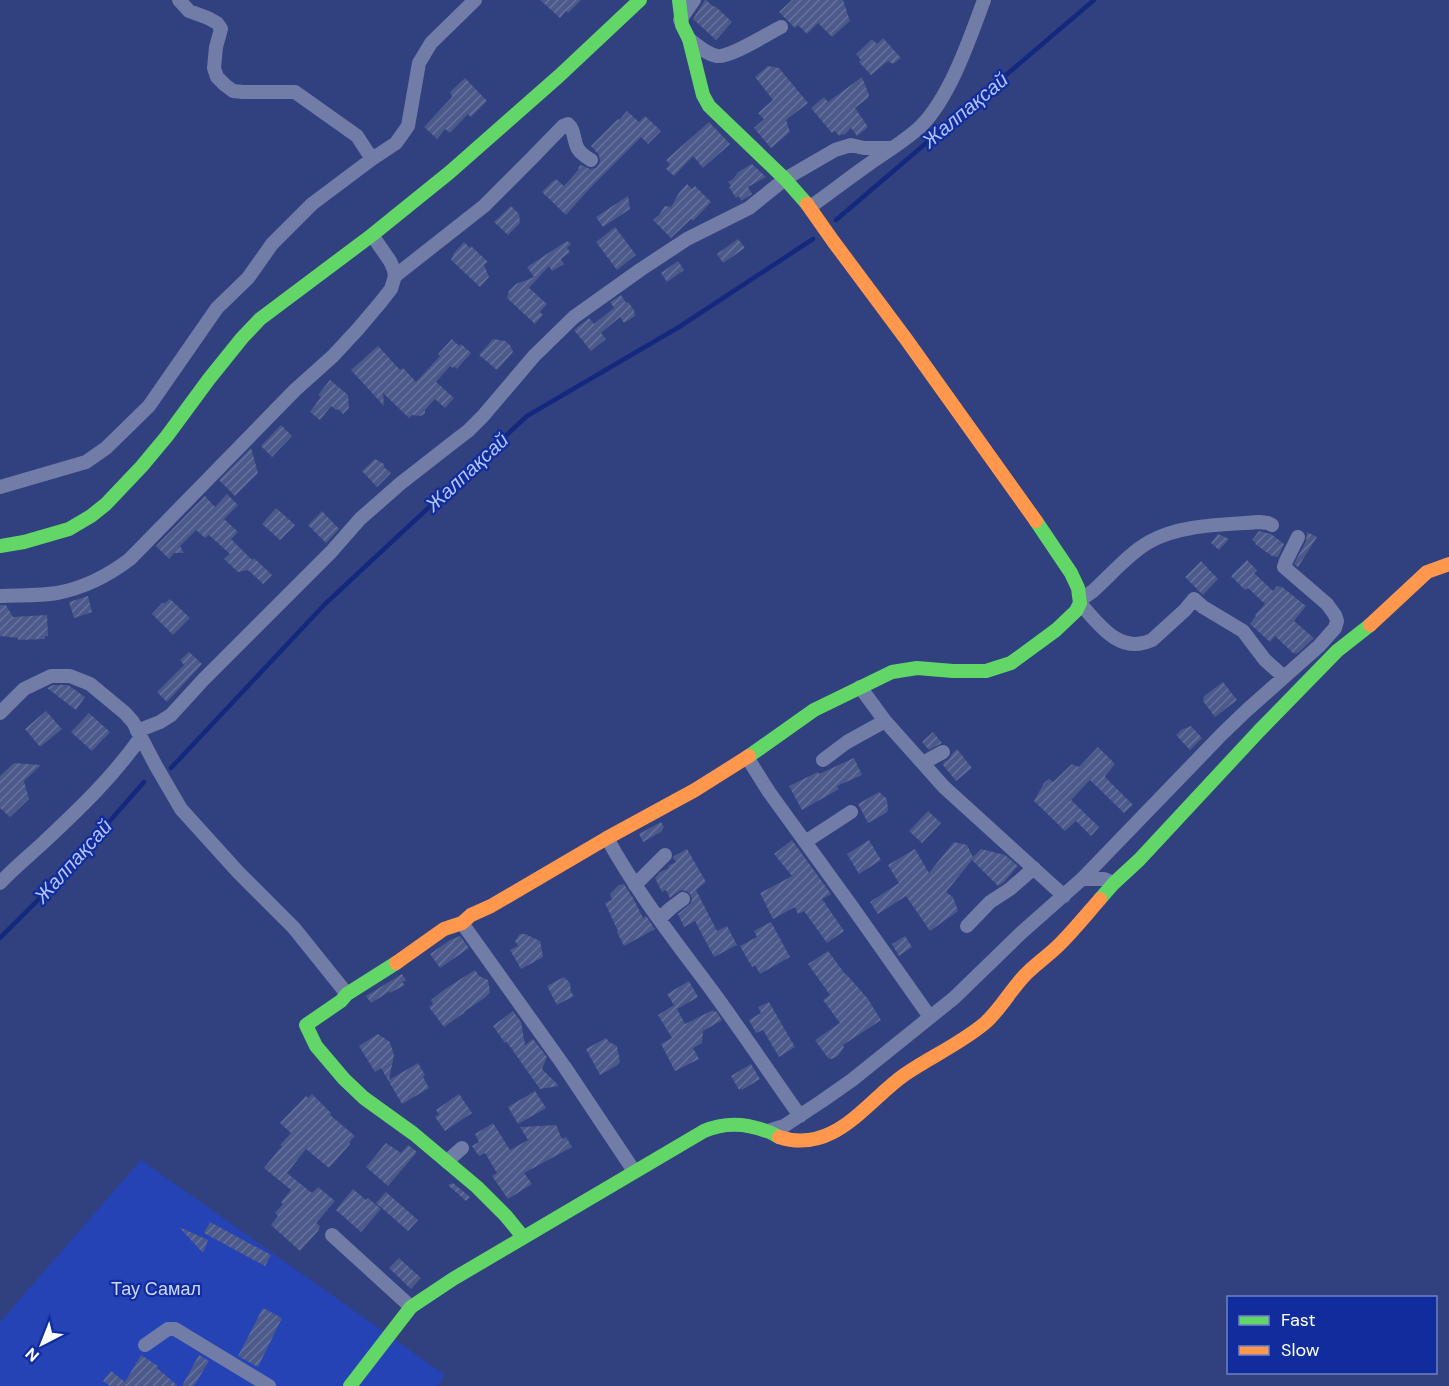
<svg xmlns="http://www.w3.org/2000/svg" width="1449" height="1386" viewBox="0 0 1449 1386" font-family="'DM Sans',sans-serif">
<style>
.green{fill:#2543b4}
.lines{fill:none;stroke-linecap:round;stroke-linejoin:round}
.stream{stroke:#14297e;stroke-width:4.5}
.building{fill:url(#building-hatch)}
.street{stroke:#717ca7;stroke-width:14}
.fast{stroke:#63d668;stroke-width:14}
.slow{stroke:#ff974d;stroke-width:14}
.labels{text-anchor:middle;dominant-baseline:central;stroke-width:4.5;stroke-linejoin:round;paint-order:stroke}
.park-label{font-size:18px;fill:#cfd9fe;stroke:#112d9d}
.water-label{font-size:20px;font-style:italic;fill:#b3c3fb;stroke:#112d9d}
</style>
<defs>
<pattern id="building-hatch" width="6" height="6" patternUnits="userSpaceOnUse" patternTransform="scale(1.5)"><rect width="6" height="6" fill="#4c598b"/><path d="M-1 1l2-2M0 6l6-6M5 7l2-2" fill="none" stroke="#67729c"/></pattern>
</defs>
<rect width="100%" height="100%" fill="#31407e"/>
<path class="green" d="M141,1160L445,1375L438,1386H0V1322Z"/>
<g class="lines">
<path class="stream" d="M836,220L1094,0
M171,768L325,604L527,416L679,327L813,239
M0,938L58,880L144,782"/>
</g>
<path class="building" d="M540,0H581L568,13L566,11L560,18Z
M705,0H706L714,7L715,6L732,22L716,40L693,19Z
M792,0H843L850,21L832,37L818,23L807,34L798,25L795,28L779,12Z
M883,38L901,58L893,64L888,61L871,75L859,62L861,60L856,54L872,39L877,44Z
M768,66L779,68L808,103L786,120L790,132L771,148L754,128L764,119L758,113L773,100L755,77Z
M862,77L869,95L868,98L855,108L868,127L857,136L851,128L844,135L842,134L839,136L835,131L832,133L811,108L824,97L828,102Z
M465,78L487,101L471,117L468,114L450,133L445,129L437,139L424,127L452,97L450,92Z
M627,111L639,122L645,116L661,131L648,144L641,137L592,186L566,215L542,192L552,182L556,179L564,186L579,169L578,168L581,165L590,169L596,168L599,164L600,160L599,155L591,146L618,119L619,120Z
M709,122L730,144L703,168L693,156L674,176L666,169L670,164L666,160Z
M752,164L766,177L748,187L752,194L741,201L739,196L736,198L729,187L731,186L728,182L733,179L738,172Z
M687,184L692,189L695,186L711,202L693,221L691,219L671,238L653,220L659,215L665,206L671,207L679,193Z
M628,196L630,209L603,227L596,217Z
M511,206L519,214L520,223L508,235L494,222Z
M615,227L636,255L617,270L596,242Z
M738,239L745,248L723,263L717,254Z
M567,241L571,244L567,248L570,252L561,259L564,264L552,271L549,266L529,288L547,304L540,312L543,315L535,324L507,298L509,291L516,284L534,277L527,267Z
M464,242L470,248L471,246L488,262L484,265L489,277L480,287L451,260L454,253Z
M678,261L684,270L667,282L661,273Z
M621,295L626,303L628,302L634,310L635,316L624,323L620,317L601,333L606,339L591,351L574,330L589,318L594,324L614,308L610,302Z
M452,339L459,346L461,344L471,353L457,369L454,366L453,368L450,366L436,382L454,398L445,408L435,399L425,410V413L421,416L412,415L409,418L383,393L384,406L351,370L378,346L400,370L403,368L416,382L440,356L438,354Z
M493,339L505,341L510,345L513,352L497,370L479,355Z
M330,380L348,395L349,408L343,414L338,409L336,410L331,406L320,420L310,412L321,397L318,395Z
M281,425L292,436L272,457L261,446Z
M251,448L258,473L235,496L219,480Z
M375,459L384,464V467L391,473L377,487L362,471Z
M227,494L238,505L224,519L238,532L231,539L252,560L254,558L272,575L263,584L248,570L238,572L224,559L230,554L209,535L205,538L196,530L180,546L184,553H174L169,559L156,546L205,496L215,507Z
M276,508L295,525L280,540L262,524Z
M322,511L339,529L326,543L308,525Z
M1259,531L1271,534L1284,544L1278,557L1272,556L1255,544L1256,543L1252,540Z
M1307,532L1317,537L1298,567L1294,564L1306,541Z
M1218,534L1229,539L1219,550L1211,543Z
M1247,560L1257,570L1254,573L1273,591L1277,586L1282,587L1306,606L1294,621L1314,638L1297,654L1295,653L1294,654L1275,636L1270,642L1250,624L1256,616L1255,615L1265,604L1248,588L1245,590L1231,576Z
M1201,561L1218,579L1203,595L1185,577Z
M88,596L92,612L74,618L69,602Z
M170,599L190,618L173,635L152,614L162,603H165Z
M0,605H6L13,617L47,615L48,636H45V639L18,640V638L0,636Z
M189,652L202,664L167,702L157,692L184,665L180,660Z
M1223,682L1237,700L1215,717L1203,701L1204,696Z
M53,685H68L85,697L76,710L47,688Z
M46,711L62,729L40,747L25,729Z
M89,713L110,732L92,751L71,732Z
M1191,726L1202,738L1190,750L1176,735L1181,730Z
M933,732L942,743L929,750L922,742Z
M1098,747L1115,764L1105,776L1106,778L1133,805L1124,813L1090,780L1071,800L1099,827L1091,836L1076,821L1065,831L1034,801L1044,783L1049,779L1053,782L1072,764L1079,767Z
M957,749L972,768L956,781L943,765L944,762L948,760L952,754Z
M854,758L862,775L837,786L839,789L802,810L789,786L818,772L819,774Z
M14,763L41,765L24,781L29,799L10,817L0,808V776Z
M879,792L887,799L888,810L886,813L868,823L858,804Z
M928,811L941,823L922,843L909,831Z
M661,822L664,827L661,832L643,842L639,834Z
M792,840L831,894L822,899L844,931L827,943L804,911L798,914L795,907L773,919L760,893L792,876L774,854Z
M869,840L881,860L859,874L847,854Z
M954,842L967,845L973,857L981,849L1005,855L1018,866L1003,883L998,886L972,860L946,892L953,897L958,911L930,931L906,896L878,914L870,902L899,883L888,865L915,849L929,873Z
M687,849L706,882L696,890L717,931L727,926L737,945L714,957L695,921L684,927L678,914L691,903L692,899L690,894L686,891L681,890L670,898L666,890L662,892L655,878L660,872L669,868L668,866L676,862L673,858L674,856Z
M624,884L633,898L643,918L646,916L655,929L624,946L617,932L618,931L605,903L612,900L610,894L619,885Z
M771,922L790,957L760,974L755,965L752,967L740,946L757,937L754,931Z
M520,934H525L540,941L543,957L521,969L510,950L518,946L515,941Z
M460,936L469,948L440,968L430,954L450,940Z
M905,936L912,947L899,956L892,944Z
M828,951L845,974H846L869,1000V1001L881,1020L843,1045L844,1047L838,1056L832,1059L828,1058L815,1040L840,1023L823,1000L830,995L808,964Z
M475,970L479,976L488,980L490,992L486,997L465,1011L464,1013L444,1027L429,1007L433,1004L431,1000L445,989Z
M402,974L406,980L402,982L405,985L390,993V991L371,1003L366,996Z
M564,977L570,983L571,992L574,996L557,1005L547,986Z
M689,981L698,997L677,1009L685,1024L713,1010L714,1012L716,1011L722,1020L703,1031L702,1043L693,1048L699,1059L675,1071L661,1044L672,1038L658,1015L674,1005L667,994Z
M769,1002L795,1047L779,1057L763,1030L756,1033L749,1020L761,1013L758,1007Z
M513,1011L521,1022L525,1045L533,1039L547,1057L542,1069L559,1086L540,1089L506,1041L505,1043L493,1026Z
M378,1034L390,1042L394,1055L389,1080L418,1063L425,1075L423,1077L429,1088L402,1104L381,1068L375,1072L359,1046Z
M606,1038L609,1042L617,1046L620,1062L616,1066L600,1075L586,1049Z
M751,1064L760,1079L742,1090L741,1088L739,1090L731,1076Z
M535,1091L546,1108L518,1124L508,1107Z
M312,1094L331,1113L330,1115L355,1136L350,1141V1144L329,1168L306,1149L287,1173L312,1193L318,1187L335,1201L316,1223L320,1226L318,1231L300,1251L271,1225L278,1216L275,1213L283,1204L281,1202L291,1190L264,1168L282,1146L280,1145L291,1133L280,1123L306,1096L308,1098Z
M459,1094L472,1113L445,1131L435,1117L439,1114L436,1110Z
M493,1123L510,1150L528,1140L520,1127L556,1125L562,1139L566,1137L572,1147L524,1173L532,1184L508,1199L492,1176L497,1173L485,1153L479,1156L472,1146L479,1142L475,1134Z
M386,1143L401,1153L408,1145L417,1152L388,1186L366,1167Z
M453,1183L470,1197L466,1201L448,1185Z
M353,1189L366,1200L368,1198L381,1209L361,1232L336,1210Z
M386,1192L418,1220L408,1231L376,1203Z
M210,1222L271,1255L265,1266L204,1233Z
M179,1227L208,1240L203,1253Z
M399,1258L421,1278L411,1289L389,1268Z
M263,1308L282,1318L258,1367L238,1356Z
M141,1355L158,1366L157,1368L178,1386H110L103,1381L111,1371L125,1382Z
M199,1355L209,1361L194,1386H182Z"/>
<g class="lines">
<path class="street" d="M179,0L189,11L208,18L217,23L221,29L216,47L214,68L217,77L225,85L233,91L243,92H295L357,136L372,159
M680,20L694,0
M689,39C698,46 706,54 717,56C730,58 767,34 781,27
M810,207C830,193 849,178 869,164C886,152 905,141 921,126C950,97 970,38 984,0
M395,276L484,206L532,158L563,126L568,124C575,130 573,140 578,149C581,154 586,157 591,160
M0,487L86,462L106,448L149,406L217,308L248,278L272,244L312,204L372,159L396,143L408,126L419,63L431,43L475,0
M1079,594L1086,596L1093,591C1111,575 1128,554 1149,542C1181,524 1223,525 1259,522L1268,523L1272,525
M0,596C19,595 39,596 57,593C84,588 109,575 130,559L295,390L333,356L358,329L380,303L391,289L395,276L394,270L390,261L372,235
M1080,603C1099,625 1120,655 1152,640L1185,610L1194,599L1203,607L1243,631L1265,660L1284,677
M860,687L885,721L944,787L1064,896
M0,713L24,689L51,676H70L90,684L125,713L133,722L156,766L181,809L238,872L294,928L347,994
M137,731L160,722L171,715L203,680L331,552L360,519L401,483L460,437L468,431L483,416L534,356L574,317L640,270L687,239L749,208L785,179L835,150L851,145L864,148H892
M747,757L769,792L853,908L930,1017
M823,760L847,742L885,721
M923,763L943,752
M607,838C637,893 676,942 713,992C743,1033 771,1075 800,1116
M805,842L851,812
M1082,879H1104L1114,883
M0,883C14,868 29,856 44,842C80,808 112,778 141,737
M635,885L665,855
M659,919L671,908L683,899
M462,923L564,1066L634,1171
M967,926L990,902L1010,889L1034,868
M768,1131L784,1126L822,1101L852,1080L954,998L1021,933L1082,879L1222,734L1247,710L1319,646L1335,628L1337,621L1335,615L1327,604L1284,567L1286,561L1298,537
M447,1162L454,1155L462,1148
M332,1235L411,1307
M145,1345L168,1329H175L269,1386"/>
<path class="fast" d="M679,0L682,25L689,39L703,95L709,106L785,179L807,204
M0,546L24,542L69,529L91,516L106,504L142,466L167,436L209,379L242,338L260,319L372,235L450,172L559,76L640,0
M749,756L814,710L892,672L917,668L953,671H986L1011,663L1056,630L1076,611L1080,603L1078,588L1071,573L1036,521
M1100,899L1114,883L1139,860L1259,731L1337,651L1370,625
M396,963L347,994L341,1001L306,1025L316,1046L344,1079L364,1098L414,1134L477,1187L506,1216L523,1237
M350,1386L411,1307L453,1279L704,1131C725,1122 745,1123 766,1131C771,1132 775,1135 779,1137"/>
<path class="slow" d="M807,204L833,241L906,339L1036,521
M1370,625L1427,572L1449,564
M396,963L444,929L462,923L471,915L491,906L607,838L695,790L749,756
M779,1137C834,1155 866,1102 904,1075C930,1057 960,1044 985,1023C1001,1009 1011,989 1026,974C1037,963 1049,955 1060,944C1074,930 1087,914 1100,899"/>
</g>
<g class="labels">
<g class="park-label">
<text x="156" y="1289">Тау Самал</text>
</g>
<g class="water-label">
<text transform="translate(965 110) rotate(-40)">Жалпақсай</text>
<text transform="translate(467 472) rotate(-43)">Жалпақсай</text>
<text transform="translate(73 861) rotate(-48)">Жалпақсай</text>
</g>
</g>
<rect x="1227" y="1296" width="210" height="78" fill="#112d9d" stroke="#7081c4" stroke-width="1.5"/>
<rect x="1239" y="1316" width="30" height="9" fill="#63d668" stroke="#7081c4" stroke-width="1.5"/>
<text x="1281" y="1326" font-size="18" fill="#ffffff">Fast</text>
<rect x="1239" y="1346" width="30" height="9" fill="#ff974d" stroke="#7081c4" stroke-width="1.5"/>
<text x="1281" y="1356" font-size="18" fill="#ffffff">Slow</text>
<g transform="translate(42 1344) rotate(222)" stroke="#112d9d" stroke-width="4.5" paint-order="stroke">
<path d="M0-4.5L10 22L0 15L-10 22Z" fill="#ffffff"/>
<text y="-9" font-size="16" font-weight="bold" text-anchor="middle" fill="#ffffff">N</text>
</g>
</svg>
